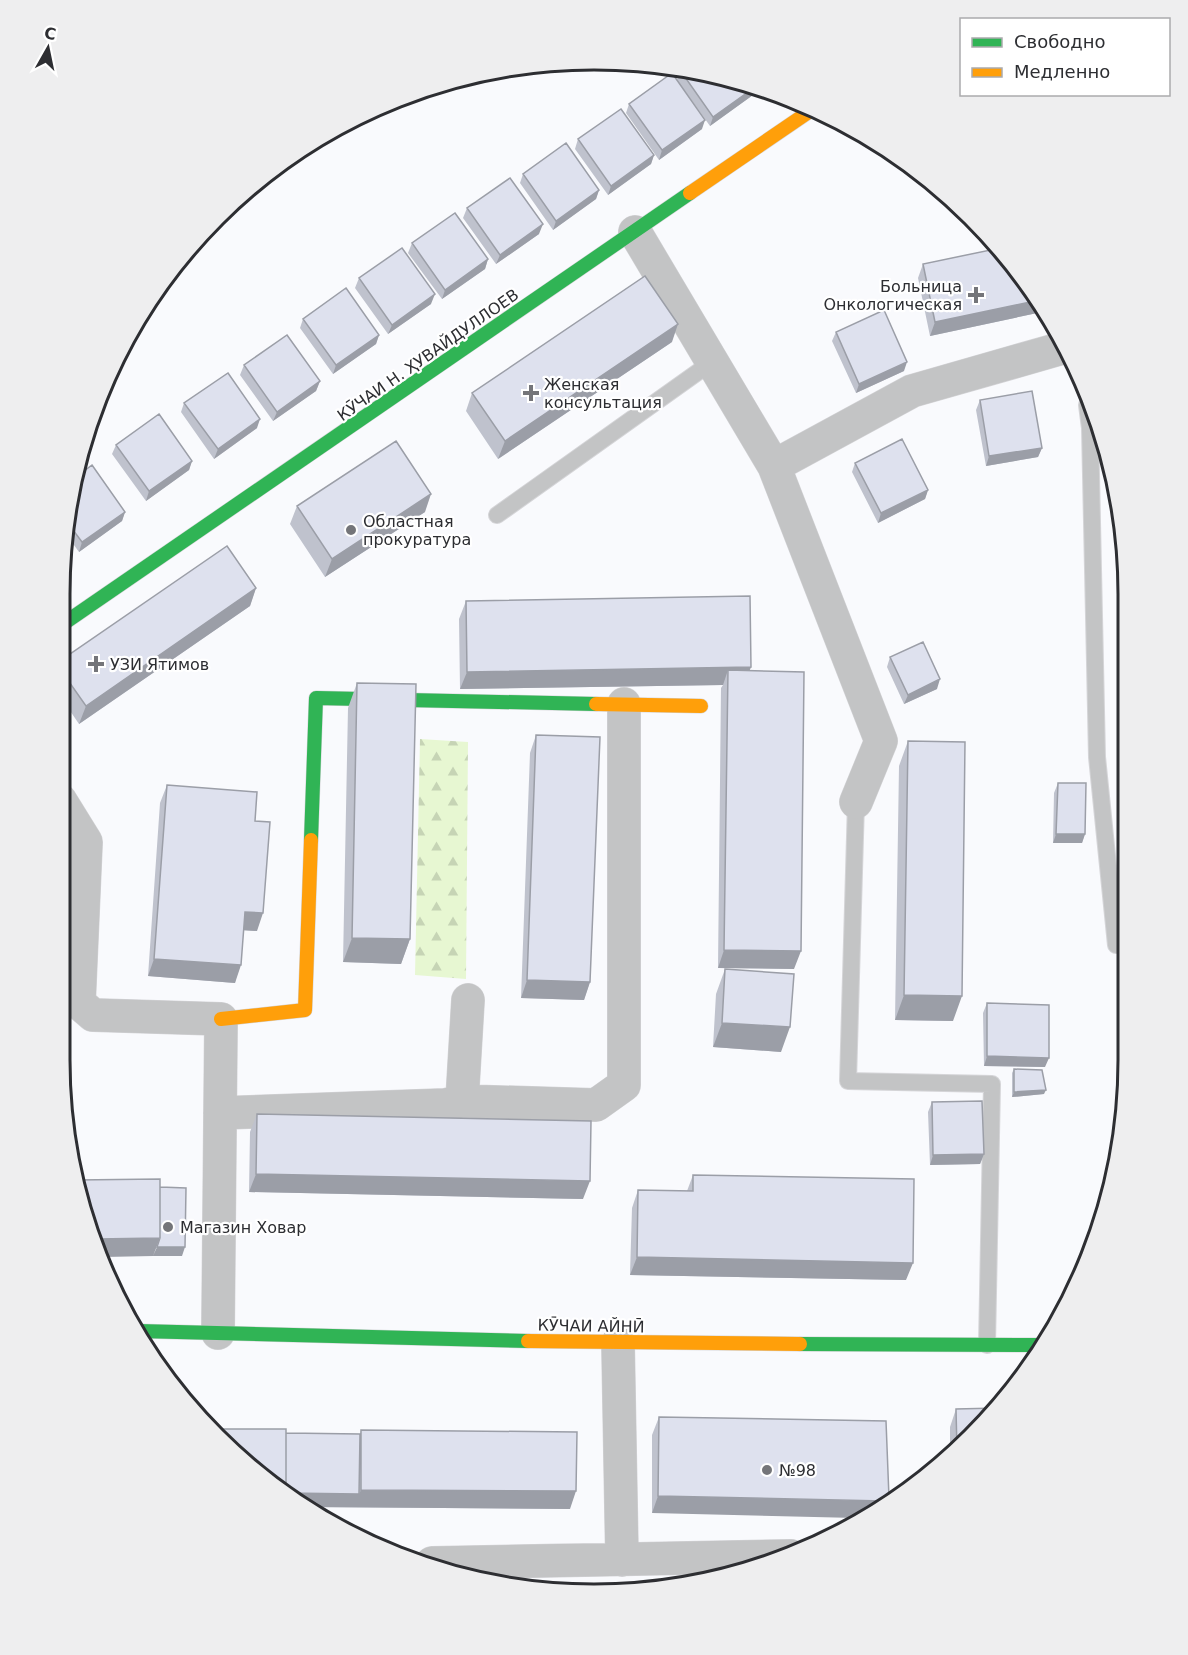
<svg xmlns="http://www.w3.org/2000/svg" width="1188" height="1655" viewBox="0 0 1188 1655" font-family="'DejaVu Sans',sans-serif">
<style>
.forest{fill:url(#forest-firs)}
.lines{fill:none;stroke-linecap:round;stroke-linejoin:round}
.lane-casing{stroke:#d5d5d8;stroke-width:18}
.street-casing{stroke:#d5d5d8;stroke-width:34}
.fast-casing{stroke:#d5d5d8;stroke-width:15}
.slow-casing{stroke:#d5d5d8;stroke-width:15}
.lane{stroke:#c3c4c5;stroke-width:16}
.street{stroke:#c3c4c5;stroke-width:33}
.fast{stroke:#30b455;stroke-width:14}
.slow{stroke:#ff9f0a;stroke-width:14}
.wall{fill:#bfc2cd}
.shaded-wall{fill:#9b9ea7}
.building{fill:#dee1ee;stroke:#9b9ea7;stroke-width:1.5}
.poi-dot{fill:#747579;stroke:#fff;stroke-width:2}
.labels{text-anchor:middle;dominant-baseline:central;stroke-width:4.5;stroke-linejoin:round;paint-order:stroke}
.poi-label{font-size:16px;fill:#2d2e32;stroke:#fff;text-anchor:start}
.street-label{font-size:16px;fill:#2d2e32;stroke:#fff}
.rim{fill:none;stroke:#2d2e32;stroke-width:3}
</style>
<defs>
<pattern id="forest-firs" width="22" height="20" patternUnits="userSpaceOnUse" patternTransform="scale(1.5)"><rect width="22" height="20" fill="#e7f7d2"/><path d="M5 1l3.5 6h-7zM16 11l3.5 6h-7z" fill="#c6d4b5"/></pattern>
</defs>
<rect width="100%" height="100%" fill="#f9fafd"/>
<path class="forest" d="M420,739L468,742L466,979L415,975Z"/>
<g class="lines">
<g class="lane-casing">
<path id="lane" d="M1087,405L1090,428L1097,757L1116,945
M497,515L712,362
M856,802L848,1081L992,1084L987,1345"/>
</g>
<g class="street-casing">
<path id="street" d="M635,232L774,466L881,741L856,802
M774,466L912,391L1066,347
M60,800L86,842L79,1003L93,1015L221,1019L218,1333
M462,1101L596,1105L624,1085V704
M220,1113L445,1105L462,1101L468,1000
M618,1343L622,1560
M432,1563L791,1556"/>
</g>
<g class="fast-casing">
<path id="fast" d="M60,626L690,193
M311,840L316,698L596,704
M138,1331L528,1341
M800,1344L1043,1345"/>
</g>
<g class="slow-casing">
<path id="slow" d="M690,193L813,109
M596,704L701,706
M221,1019L305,1010L311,840
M528,1341L800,1344"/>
</g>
<use href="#lane" class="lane"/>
<use href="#street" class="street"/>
<use href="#fast" class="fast"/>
<use href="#slow" class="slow"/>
</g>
<path class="wall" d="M680,70L733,78L756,87L753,95L710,126L685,91L702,129L659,160L626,113L629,104L677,80Z
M578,139L654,155L651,164L608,195L575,149Z
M523,174L599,190L596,199L553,230L520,183Z
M467,208L539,234L496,264L463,218Z
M412,243L488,259L485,269L442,299L408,253Z
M1000,248L1042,312L930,336L918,278L923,264Z
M359,278L431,304L388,334L355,288Z
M303,319L379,335L376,344L333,374L300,328Z
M836,332L904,371L856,393L832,341Z
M672,342L498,459L466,411L472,393Z
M244,365L320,381L316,391L273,421L240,375Z
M980,400L1042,448L1038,457L986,466L976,410Z
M184,403L257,428L214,459L181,412Z
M116,445L192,461L189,470L146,501L112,454Z
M855,463L928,490L925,499L878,523L852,472Z
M70,489L125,512L122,521L79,552L66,534Z
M297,506L425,512L325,577L290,524Z
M1119,509L1123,524L1124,592H1120Z
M256,588L250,606L79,724L60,696V661Z
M466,601L751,667L749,671L794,969L718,968L721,688L723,685L460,689L459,619Z
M890,657L937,689L904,704L887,667Z
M357,683L410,939L401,964L343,962L348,708Z
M536,735L590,982L584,1000L521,998L530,753Z
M908,741L953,1021L895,1020L899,766Z
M1058,783L1085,834L1082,843H1053L1054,793Z
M167,785L255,821L257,931L244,930L235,983L148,976L160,803Z
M725,969L781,1052L713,1047L716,994Z
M987,1003L1045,1067L984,1066L983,1013Z
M1123,1028H1126V1098V1073H1119L1118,1042Z
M1014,1069L1044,1094L1012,1097V1073Z
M932,1102L984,1154L980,1164L930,1165L928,1112Z
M257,1114L583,1199L249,1192L250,1132Z
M693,1175L906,1280L630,1275L632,1208L638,1190L687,1191Z
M997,1408L950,1458V1427L956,1409Z
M659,1417L886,1421L652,1513V1435Z
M361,1430L570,1509L308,1507L286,1433L360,1434Z"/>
<path class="shaded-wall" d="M755,87H756L753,95L710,126L713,117Z
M705,120L702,129L659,160L662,150Z
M654,155L651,164L608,195L611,186Z
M599,190L596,199L553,230L556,221Z
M543,224L539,234L496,264L500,255Z
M488,259L485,269L442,299L445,290Z
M435,294L431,304L388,334L392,325Z
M1035,301L1042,312L930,336L935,322Z
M678,324L672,342L498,459L505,441Z
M379,335L376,344L333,374L336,365Z
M907,362L904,371L856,393L859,384Z
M320,381L316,391L273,421L277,412Z
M260,419L257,428L214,459L218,449Z
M1042,448L1038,457L986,466L989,456Z
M192,461L189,470L146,501L149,491Z
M928,490L925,499L878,523L881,513Z
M431,494L425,512L325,577L332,559Z
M125,512L122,521L79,552L82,542Z
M1124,583V592H1120Z
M256,588L250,606L79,724L86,706Z
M751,667L744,684L728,670L723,685L460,689L467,672Z
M940,679L937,689L904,704L908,695Z
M1056,834H1085L1082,843H1053Z
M245,912L263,913L257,931L238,930Z
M352,938L410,939L401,964L343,962Z
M724,950L801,951L794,969L718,968Z
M154,959L241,965L235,983L148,976Z
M527,980L590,982L584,1000L521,998Z
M904,995L962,996L953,1021L895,1020Z
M722,1023L790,1027L781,1052L713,1047Z
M987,1056L1049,1058L1045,1067L984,1066Z
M1124,1059H1127V1071L1126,1073H1119Z
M1046,1090L1044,1094L1012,1097L1014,1092Z
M984,1154L980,1164L930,1165L933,1155Z
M256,1174L590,1181L583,1199L249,1192Z
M160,1238L153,1256L104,1257L96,1239Z
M157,1247H185L182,1256H153Z
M637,1257L913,1263L906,1280L630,1275Z
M361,1490L576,1491L570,1509L308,1507L287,1493L359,1494Z
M658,1496L884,1501L856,1518L652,1513Z"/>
<path class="building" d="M680,70L733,78L755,87L713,117Z
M672,73L705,120L662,150L629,104Z
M621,109L654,155L611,186L578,139Z
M566,143L599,190L556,221L523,174Z
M510,178L543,224L500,255L467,208Z
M455,213L488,259L445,290L412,243Z
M402,248L435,294L392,325L359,278Z
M1000,248L1035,301L935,322L923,264Z
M645,276L678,324L505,441L472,393Z
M346,288L379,335L336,365L303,319Z
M884,310L907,362L859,384L836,332Z
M287,335L320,381L277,412L244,365Z
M228,373L260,419L218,449L184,403Z
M1032,391L1042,448L989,456L980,400Z
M159,414L192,461L149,491L116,445Z
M902,439L928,490L881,513L855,463Z
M396,441L431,494L332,559L297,506Z
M92,465L125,512L82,542L67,522L70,489L75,478Z
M227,546L256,588L86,706L60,669V661Z
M750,596L751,667L467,672L466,601Z
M923,642L940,679L908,695L890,657Z
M728,670L804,672L801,951L724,950Z
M357,683L416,684L410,939L352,938Z
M536,735L600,737L590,982L527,980Z
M908,741L965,742L962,996L904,995Z
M1058,783H1086L1085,834H1056Z
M167,785L257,792L255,821L270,822L263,913L245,912L241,965L154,959Z
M725,969L794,974L790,1027L722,1023Z
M987,1003L1049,1005V1058L987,1056Z
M1123,1028H1126L1127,1059H1124Z
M1014,1069L1042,1070L1046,1090L1014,1092Z
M982,1101L984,1154L933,1155L932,1102Z
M257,1114L591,1121L590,1181L256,1174Z
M693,1175L914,1179L913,1263L637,1257L638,1190L693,1191Z
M160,1179V1238L96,1239L78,1200L76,1180Z
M160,1187L186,1188L185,1247H157L160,1238Z
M997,1408L957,1451L956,1409Z
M659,1417L886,1421L889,1498L884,1501L658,1496Z
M212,1429H286V1489H281L242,1463Z
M361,1430L577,1432L576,1491L361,1490Z
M286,1433L360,1434L359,1494L287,1493L285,1491L286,1489Z"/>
<g class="poi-dot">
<path d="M973 286h6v6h6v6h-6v6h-6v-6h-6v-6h6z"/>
<path d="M528 384h6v6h6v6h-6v6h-6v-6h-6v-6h6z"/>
<circle cx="351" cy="530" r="6"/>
<path d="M93 655h6v6h6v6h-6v6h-6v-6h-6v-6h6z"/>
<circle cx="168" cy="1227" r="6"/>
<circle cx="767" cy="1470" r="6"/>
</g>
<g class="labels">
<g class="poi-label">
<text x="962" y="286" text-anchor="end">Больница<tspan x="962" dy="18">Онкологическая</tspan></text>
<text x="544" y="384">Женская<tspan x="544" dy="18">консультация</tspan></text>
<text x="363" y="521">Областная<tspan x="363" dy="18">прокуратура</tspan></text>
<text x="110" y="664">УЗИ Ятимов</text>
<text x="180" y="1227">Магазин Ховар</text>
<text x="779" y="1470">№98</text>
</g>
<g class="street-label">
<text transform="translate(428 355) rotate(-35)">КӮЧАИ Н. ҲУВАЙДУЛЛОЕВ</text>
<text transform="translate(591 1326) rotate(1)">КӮЧАИ АЙНӢ</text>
</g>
</g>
<path d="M0 0H1188V1655H0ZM594 70H594A524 524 0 0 1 1118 594V1060A524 524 0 0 1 594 1584H594A524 524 0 0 1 70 1060V594A524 524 0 0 1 594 70Z" fill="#eeeeef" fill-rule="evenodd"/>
<path class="rim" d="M594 70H594A524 524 0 0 1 1118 594V1060A524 524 0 0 1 594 1584H594A524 524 0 0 1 70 1060V594A524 524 0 0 1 594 70Z"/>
<rect x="960" y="18" width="210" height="78" fill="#ffffff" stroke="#ababad" stroke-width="1.5"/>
<rect x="972" y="38" width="30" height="9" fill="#30b455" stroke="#ababad" stroke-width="1.5"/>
<text x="1014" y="48" font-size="18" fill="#2d2e32">Свободно</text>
<rect x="972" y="68" width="30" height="9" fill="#ff9f0a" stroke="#ababad" stroke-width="1.5"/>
<text x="1014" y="78" font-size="18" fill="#2d2e32">Медленно</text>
<g transform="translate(48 48) rotate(9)" stroke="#ffffff" stroke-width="4.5" paint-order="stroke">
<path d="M0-4.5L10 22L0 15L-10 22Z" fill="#2d2e32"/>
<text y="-9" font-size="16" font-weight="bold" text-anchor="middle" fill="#2d2e32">С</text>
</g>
</svg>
